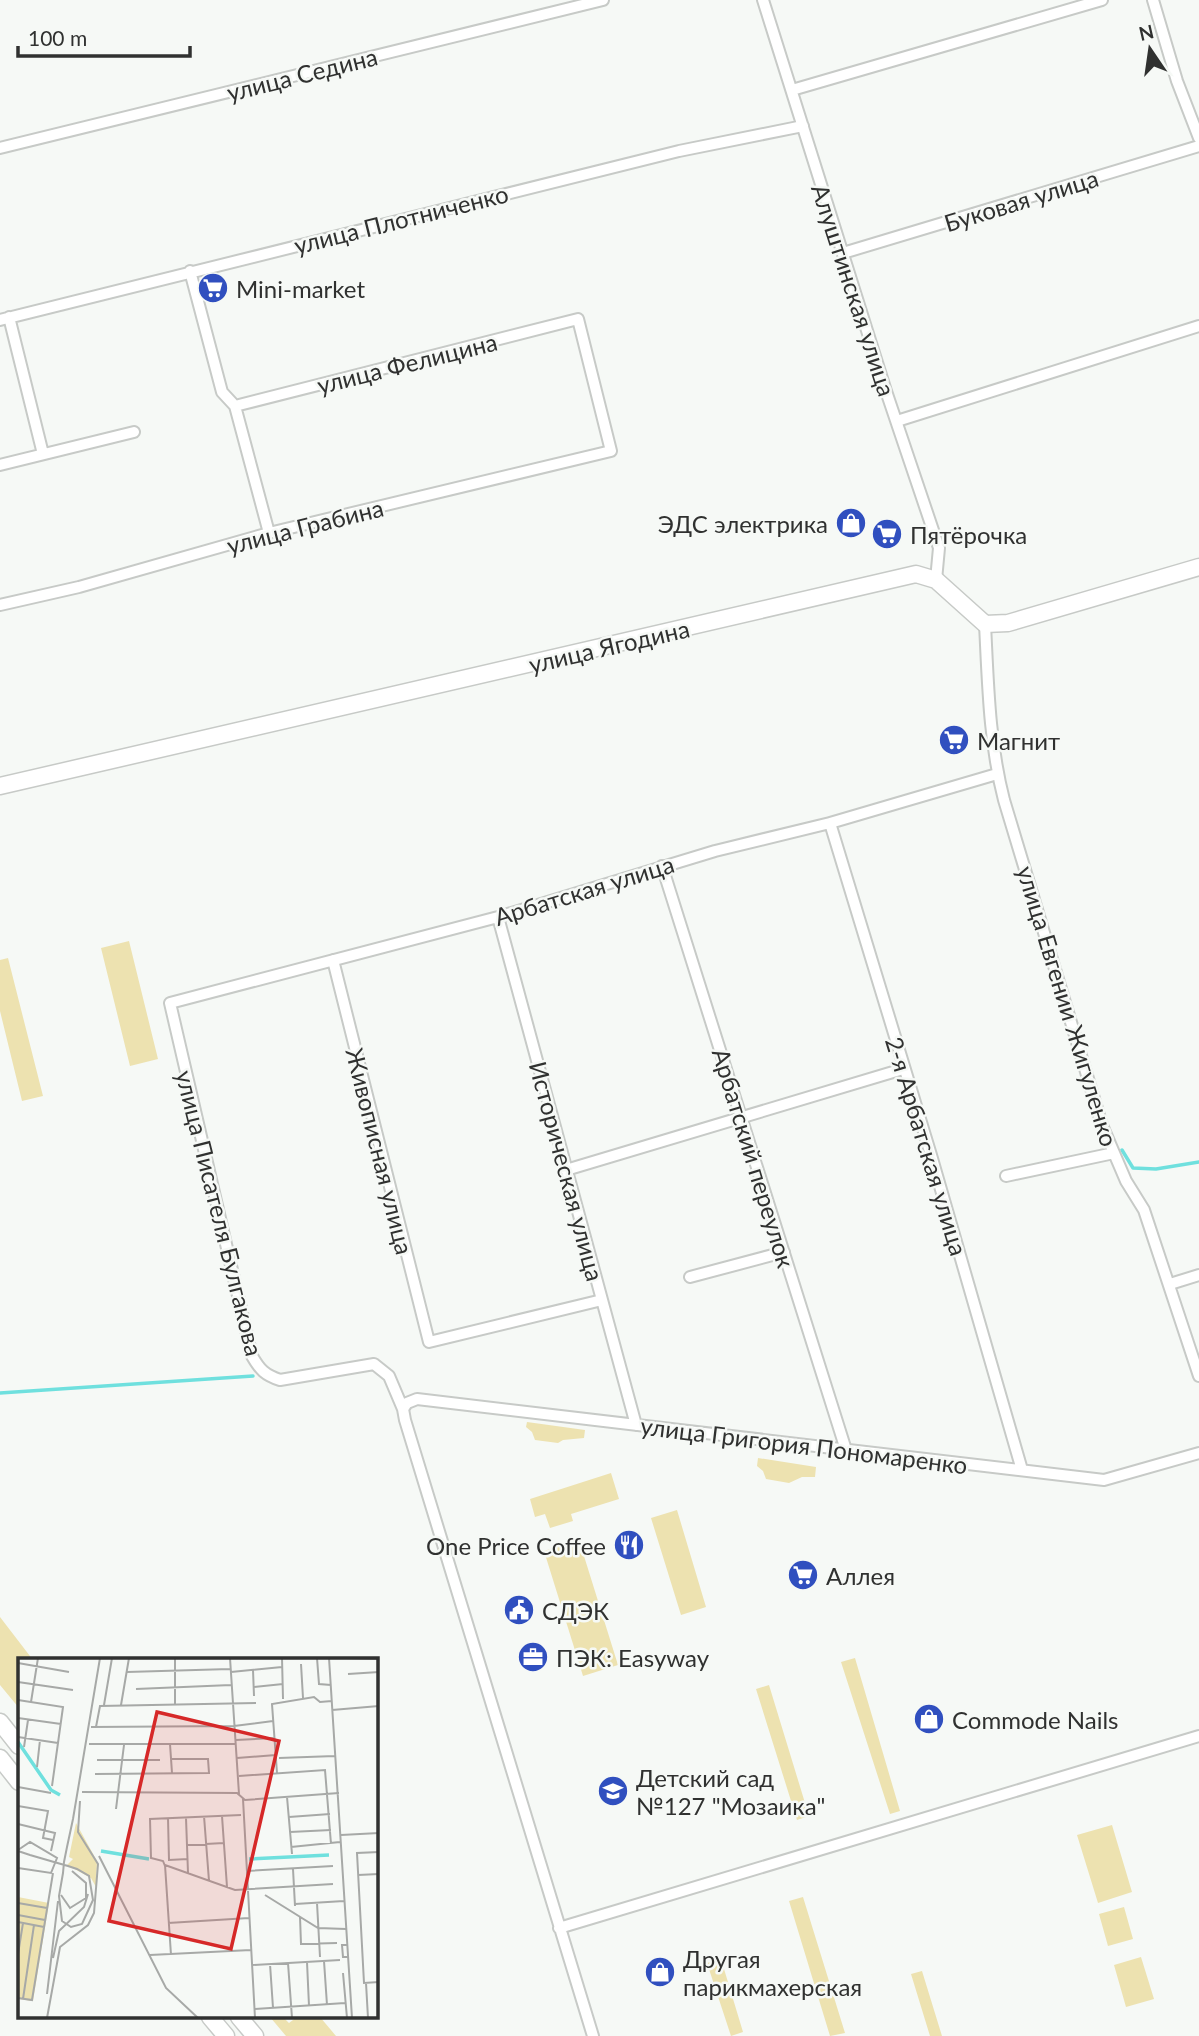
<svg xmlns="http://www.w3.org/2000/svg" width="1199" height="2036" viewBox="0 0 1199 2036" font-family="Lato,sans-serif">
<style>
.green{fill:#ede2b0}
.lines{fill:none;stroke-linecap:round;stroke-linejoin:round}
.stream{stroke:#6fe0de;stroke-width:3.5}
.street-casing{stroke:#c7cac7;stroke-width:14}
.secondary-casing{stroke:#c7cac7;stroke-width:19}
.street{stroke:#fff;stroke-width:10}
.secondary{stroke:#fff;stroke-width:16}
.labels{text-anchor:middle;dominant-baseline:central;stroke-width:5;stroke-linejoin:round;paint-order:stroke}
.street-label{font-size:24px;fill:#303130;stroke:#f6f9f6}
.poi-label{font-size:24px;fill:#303130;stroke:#f6f9f6;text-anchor:start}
.inset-river{fill:none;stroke:#6fe0de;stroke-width:3.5}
.inset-road{fill:none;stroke:#a7a9a7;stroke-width:2}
.view{fill:#d62828;fill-opacity:0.15;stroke:#d62828;stroke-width:3.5}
.inset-edge{fill:none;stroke:#303130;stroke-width:3.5}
</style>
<rect width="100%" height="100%" fill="#f6f9f6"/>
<path class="green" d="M129,941L158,1059L130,1066L101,948Z
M8,958L43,1096L22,1101L0,1011V960Z
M527,1422L585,1430L584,1438L563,1440L558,1443L535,1440L532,1432L526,1427Z
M758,1458L816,1467L815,1477H802L789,1483L766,1479L763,1471L757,1466Z
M611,1473L619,1499L571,1514L573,1521L550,1528L545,1514L535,1517L530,1499Z
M677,1510L706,1607L681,1615L651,1518Z
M579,1540L618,1665L583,1676L544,1551Z
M0,1617L33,1660H19V1708L0,1685Z
M855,1658L900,1811L890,1814L841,1662Z
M769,1685L809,1816L797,1820L756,1689Z
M1112,1825L1132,1892L1098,1903L1077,1835Z
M803,1897L845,2033L830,2036L789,1901Z
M1124,1907L1133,1939L1108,1946L1099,1914Z
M1141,1957L1154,1999L1126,2007L1114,1965Z
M721,1959L743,2032L731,2036L707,1963Z
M922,1971L942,2036H930L911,1974Z
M270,2017H283L289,2023L297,2017H320L336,2036H286Z"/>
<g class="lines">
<path class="stream" d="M1122,1150L1133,1168L1156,1169L1199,1162
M0,1393L253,1376"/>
<g class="street-casing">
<path id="street" d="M763,0L886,391L939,548L936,580
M1153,0L1177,81L1199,138
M792,90L1102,0
M0,148L603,0
M843,253L1199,146
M190,271L222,392L235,406L269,533
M9,317L43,454
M0,320L679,151L803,126
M897,421L1199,326
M0,465L134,432
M0,605L79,587L269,533L611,451L578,319L235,406
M985,624C988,683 989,742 1004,800L1102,1125L1126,1181L1144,1210L1199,1376
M830,823L931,1155L1022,1470
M662,866L846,1450
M498,917L636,1425
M333,960L429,1342L602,1300
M566,1170L903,1069
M1006,1176L1114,1153
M690,1277L784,1252
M1170,1284L1199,1275
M403,1409L389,1376L374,1364L280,1380C265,1375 260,1370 252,1356L170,1003L498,917L715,851L830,823L997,774
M559,1928L1199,1736
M593,2036L405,1420L403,1409L407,1403L417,1399L1104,1480L1199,1453"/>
</g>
<g class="secondary-casing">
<path id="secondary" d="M0,786L916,574L936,580L985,624L1008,623L1199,567
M0,1722L19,1746
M0,1758L19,1782
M210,2017L226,2036
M239,2017L255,2036"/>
</g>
<use href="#street" class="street"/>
<use href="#secondary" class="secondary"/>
</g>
<defs>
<g id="supermarket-disc" transform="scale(1.575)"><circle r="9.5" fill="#304fbf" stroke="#f6f9f6"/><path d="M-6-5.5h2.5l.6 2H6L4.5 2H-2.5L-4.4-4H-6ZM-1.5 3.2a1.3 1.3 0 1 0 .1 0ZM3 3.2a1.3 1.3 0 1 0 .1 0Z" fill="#fff"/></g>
<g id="shop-disc" transform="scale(1.575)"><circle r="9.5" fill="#304fbf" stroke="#f6f9f6"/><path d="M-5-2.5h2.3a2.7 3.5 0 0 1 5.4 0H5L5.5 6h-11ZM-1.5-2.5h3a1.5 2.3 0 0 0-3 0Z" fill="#fff"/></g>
<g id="restaurant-disc" transform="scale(1.575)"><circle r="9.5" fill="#304fbf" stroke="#f6f9f6"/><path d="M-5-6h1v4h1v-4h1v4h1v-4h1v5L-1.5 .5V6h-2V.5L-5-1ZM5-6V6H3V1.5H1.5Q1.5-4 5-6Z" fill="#fff"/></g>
<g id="civic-disc" transform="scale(1.575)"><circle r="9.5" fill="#304fbf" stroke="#f6f9f6"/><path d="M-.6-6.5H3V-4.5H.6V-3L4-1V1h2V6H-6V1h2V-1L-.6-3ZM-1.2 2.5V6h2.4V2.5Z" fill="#fff"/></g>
<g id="office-disc" transform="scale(1.575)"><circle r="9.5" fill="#304fbf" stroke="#f6f9f6"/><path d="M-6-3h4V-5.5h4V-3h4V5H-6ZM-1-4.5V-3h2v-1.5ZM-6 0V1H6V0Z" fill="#fff"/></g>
<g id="school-disc" transform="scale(1.575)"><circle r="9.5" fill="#304fbf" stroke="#f6f9f6"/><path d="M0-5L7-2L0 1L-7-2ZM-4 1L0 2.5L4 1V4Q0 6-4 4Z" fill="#fff"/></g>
</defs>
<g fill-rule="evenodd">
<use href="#supermarket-disc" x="213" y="288"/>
<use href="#shop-disc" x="851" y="523"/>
<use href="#supermarket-disc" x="887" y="534"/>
<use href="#supermarket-disc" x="954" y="740"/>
<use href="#restaurant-disc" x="629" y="1545"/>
<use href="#supermarket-disc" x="803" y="1575"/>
<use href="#civic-disc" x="519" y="1610"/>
<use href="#office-disc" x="533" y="1657"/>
<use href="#shop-disc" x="929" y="1719"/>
<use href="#school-disc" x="613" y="1791"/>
<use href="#shop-disc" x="660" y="1972"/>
</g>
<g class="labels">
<g class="street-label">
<text transform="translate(302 74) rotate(-14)">улица Седина</text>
<text transform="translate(1021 200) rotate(-17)">Буковая улица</text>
<text transform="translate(401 219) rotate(-14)">улица Плотниченко</text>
<text transform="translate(854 290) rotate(72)">Алуштинская улица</text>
<text transform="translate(407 363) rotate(-14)">улица Фелицина</text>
<text transform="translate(305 526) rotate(-14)">улица Грабина</text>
<text transform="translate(609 646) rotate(-13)">улица Ягодина</text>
<text transform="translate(584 890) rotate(-17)">Арбатская улица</text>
<text transform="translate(1068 1006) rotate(73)">улица Евгении Жигуленко</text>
<text transform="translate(927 1146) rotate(73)">2-я Арбатская улица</text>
<text transform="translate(380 1151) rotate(76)">Живописная улица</text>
<text transform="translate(754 1158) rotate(73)">Арбатский переулок</text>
<text transform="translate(567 1171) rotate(75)">Историческая улица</text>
<text transform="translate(220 1213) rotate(76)">улица Писателя Булгакова</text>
<text transform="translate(804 1445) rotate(7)">улица Григория Пономаренко</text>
</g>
<g class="poi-label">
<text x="236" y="288">Mini-market</text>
<text x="828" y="523" text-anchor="end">ЭДС электрика</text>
<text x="910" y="534">Пятёрочка</text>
<text x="977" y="740">Магнит</text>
<text x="606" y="1545" text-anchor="end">One Price Coffee</text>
<text x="826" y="1575">Аллея</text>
<text x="542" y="1610">СДЭК</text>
<text x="556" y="1657">ПЭК: Easyway</text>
<text x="952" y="1719">Commode Nails</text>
<text x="636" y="1777">Детский сад<tspan x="636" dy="28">№127 "Мозаика"</tspan></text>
<text x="683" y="1958">Другая<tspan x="683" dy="28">парикмахерская</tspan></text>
</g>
</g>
<g transform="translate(18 1658)">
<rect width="360" height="360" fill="#f6f9f6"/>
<path d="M58,165L79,203L78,229L73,220L49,207L55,201L51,199ZM0,239L31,245L15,343L0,341Z" fill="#ede2b0"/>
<path class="inset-river" d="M0,84L33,132L42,137M83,193L131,201M231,201L311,197"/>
<path class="inset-road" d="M212,0L221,136M264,0L265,41M299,0L301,26L313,27M311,0L334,360M328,0L361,1M0,5L51,14M283,6L285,40M235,12L236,38M109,14L212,11M213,14L264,9M330,16L361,14M0,24L55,32M236,29L265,26M118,31L213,27M0,42L45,49L34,128M13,44L20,0M86,47L94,0M103,47L111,0M157,47V0M314,52L361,48M0,60L43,66M73,69L216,68L255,63M78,69L82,48L238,45M0,79L40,85M218,82L257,80M71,86H218M152,86L154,115M6,89L10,62M219,100L258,97M261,100L317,98M79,102H142M19,109L22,82M259,115L254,46L296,39L302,44L314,43M77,116L191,115L190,101H153M221,118L307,112L313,186M0,129L33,135M64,134L219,135L227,142L321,135M269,139L274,196M225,141L237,360M0,148L30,153L25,180L35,182M98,151L106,87M186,158L191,223M204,158L209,229M271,159L312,156M150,160L151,202L170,201M168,160L170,215M0,166L37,175L33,193M272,174L313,172M323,177L361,175M169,187L206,185M273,189L322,184M0,192L12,184L39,200L33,215L0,210M0,193L12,197L36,204L50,208L59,211L71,218L75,242L64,266L53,269L44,263L41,238L45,215L46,204L49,189L55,161L82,0M361,194L339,195L346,325L361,324M81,198L148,330L180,360M147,208L145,203L133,200L132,161L223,157M275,211L277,248M228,213L315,208M340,217L361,216M43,237L52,250L68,240V225L54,213M247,237L300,270L328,271M0,245L29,250M299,245L302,299M277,246L326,243M0,257L27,262M282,259L283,286L319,285M0,264L26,269M150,265L231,260M329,287H324L325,299H330M0,296L5,265M132,297L233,292M153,297L147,207L217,232L315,226M35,300L41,273L66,249L70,236M306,303L309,347M289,304L291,348M270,305L274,360M252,306L255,350M234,307L322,302M325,315L329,360M348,325L350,360M29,336L40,243M0,340L14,342L35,215M5,341L16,267M237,351L327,345M29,360L42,289L70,267L76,255L80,206L60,174L62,143"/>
<path class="view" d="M139,54L261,83L213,291L91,263Z"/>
<rect width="360" height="360" class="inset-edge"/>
</g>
<g transform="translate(1150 49) rotate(347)" stroke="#f6f9f6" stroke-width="5" paint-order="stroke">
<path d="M0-5L12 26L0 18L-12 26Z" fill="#303130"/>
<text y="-10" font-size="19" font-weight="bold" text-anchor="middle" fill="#303130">N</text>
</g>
<path d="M18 46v10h172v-10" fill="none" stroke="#303130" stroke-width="3.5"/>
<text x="28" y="46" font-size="21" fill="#303130" stroke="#f6f9f6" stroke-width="5" paint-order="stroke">100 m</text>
</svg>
